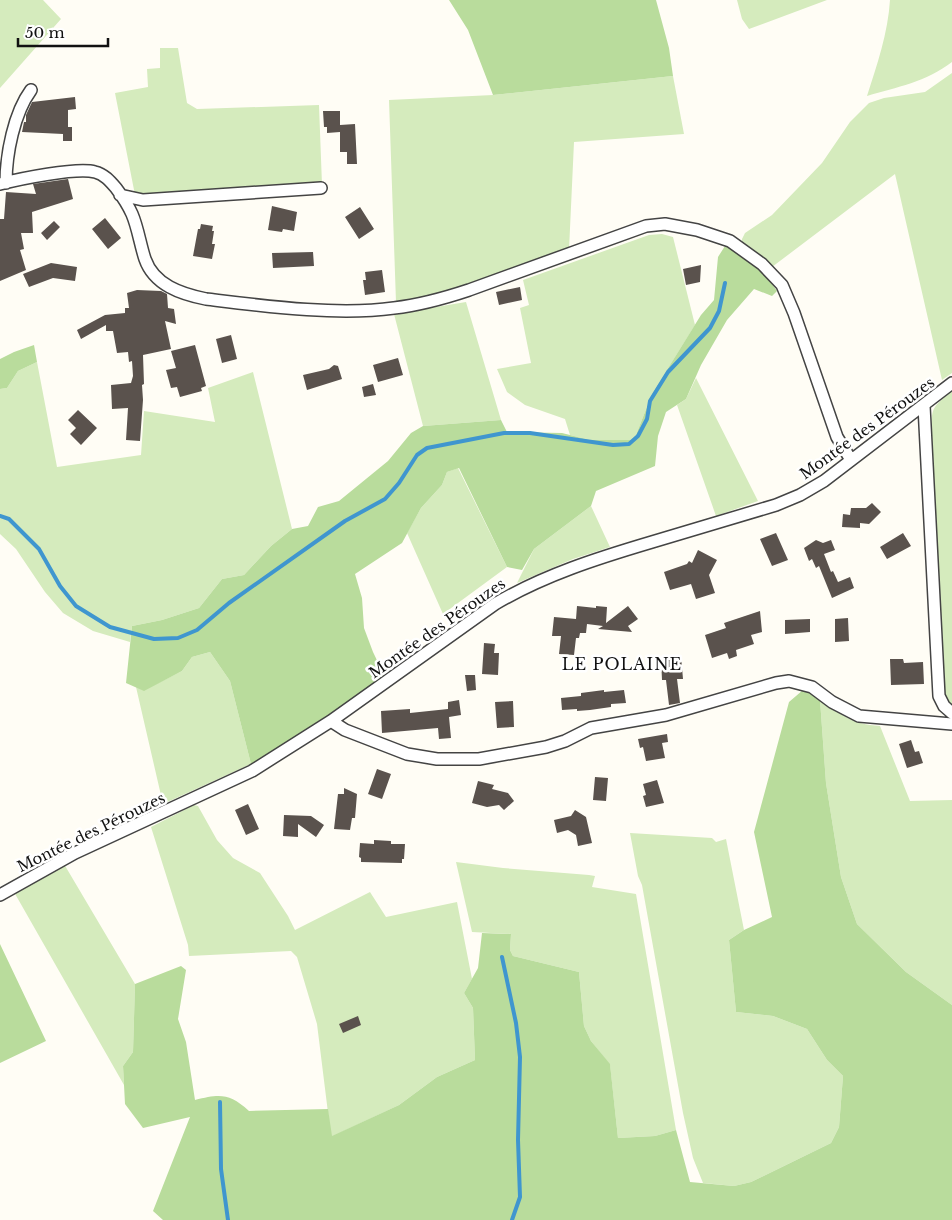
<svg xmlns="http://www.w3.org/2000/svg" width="952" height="1220" viewBox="0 0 952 1220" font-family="'Libre Baskerville',serif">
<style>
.green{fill:#d5ebbd}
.forest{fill:#b9dc9c}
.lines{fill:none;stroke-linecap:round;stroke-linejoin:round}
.stream{stroke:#3f96cf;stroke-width:4}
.building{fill:#5a524d}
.street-casing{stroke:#444;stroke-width:14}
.street{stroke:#fff;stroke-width:11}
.labels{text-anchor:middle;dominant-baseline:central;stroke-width:5;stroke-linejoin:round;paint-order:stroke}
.street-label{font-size:15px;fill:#111;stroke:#fff}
.neighbourhood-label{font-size:16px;letter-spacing:1px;fill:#111;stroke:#fff}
</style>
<rect width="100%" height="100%" fill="#fffdf5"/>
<path class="green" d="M0,0H43L61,19L0,88Z
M737,0H827L749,29L742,19Z
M890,0H952V62C926,82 897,87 867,96C877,65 888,33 890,0Z
M160,48H178L187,103L197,109L319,105L322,185L135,195L115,93L148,87L147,69L160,68Z
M952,73V373L942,380L895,174L772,267L742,243V239L745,233L772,215L822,163L850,122L869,103L884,98L925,92Z
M673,76L684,134L574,142L569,250L446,294L407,302H396L389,100L493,95Z
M662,234L673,237L695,325L652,394L634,440H590L570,435L565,419L525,405L507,392L497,369L531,363L520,308L529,305L523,280L649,235Z
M466,302L501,420L423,426L394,314Z
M37,362L57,467L141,455L144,411L215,422L208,388L253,372L292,529L271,546L244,575L222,579L199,608L162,620L132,626L130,642L93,631L63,613L45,592L16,549L0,534V389L7,388L18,371Z
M696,378L758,501L716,516L677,405L686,399Z
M952,390V706L946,700L944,691L931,433C932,405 932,409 952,390Z
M458,468L507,567L443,614L407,533L421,508L442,485L447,472Z
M591,506L610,547L573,559L517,583L534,549Z
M210,652L230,681L251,764L163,804L136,687L144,690L182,671L192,657Z
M820,700C843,715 851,724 880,726L910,801L952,800V1005L906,972L857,924L841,877L826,783Z
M194,805L198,806L217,840L233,858L260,873L288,916L295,930L370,892L386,917L457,902L472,979L464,993L473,1008L475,1060L437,1077L399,1105L331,1137L317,1024L297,957L291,951L189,956L188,945L151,827Z
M630,833L712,838L716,842L726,839L744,930L729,940L736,1012L773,1016L807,1029L827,1060L843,1076L839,1127L831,1143L751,1182L734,1186L703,1183L693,1158L683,1113L642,885L638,876Z
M456,862L503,868L589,875L595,876L592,887L636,894L676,1130L655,1136L618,1138L610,1065L591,1041L584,1026L579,972L513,956L510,950L511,934L472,932Z
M64,864L135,984L133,1052L123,1066L124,1085L14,892Z"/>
<path class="forest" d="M449,0H656L669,48L673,76L493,95L468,30Z
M725,246C750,260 761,268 777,291L772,296L754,289L727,320L701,365L686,399L666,412L658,436L655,466L596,491L591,506L534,549L522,570L507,567L459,468L447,472L442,485L421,508L402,543L355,574L362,598L364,628L373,652L385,677L302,735L251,764L230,681L210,652L192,657L182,671L144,691L126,683L132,626L162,620L199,608L222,579L244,575L271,546L292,529L308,526L318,507L339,501L388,461L411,433L423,426L501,420L507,432L562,433L590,440H634L652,394L701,315L714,300L718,257Z
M34,345L37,362L18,371L7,388L0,389V359L14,352Z
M803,690L813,692L820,700L826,783L841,877L857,924L906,972L952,1005V1220H163L153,1211L190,1117L143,1128L125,1104L123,1066L133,1052L135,984L181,966L186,970L178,1019L186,1042L195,1100C220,1094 229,1093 249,1111L328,1109L332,1136L399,1105L437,1077L475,1060L473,1008L464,993L478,968L482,933L511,934L510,950L513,956L579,972L584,1026L591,1041L610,1064L618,1138L655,1136L676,1130L690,1182L734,1186L751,1182L831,1143L839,1127L843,1076L827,1060L807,1029L773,1016L736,1012L729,940L744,930L772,917L754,832L789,702Z
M0,944L46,1041L0,1063Z"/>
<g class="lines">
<path class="stream" d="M0,516L9,519L39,549L60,586L76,606L110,627L154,639L178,638L197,630L229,603L345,521L385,499L399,483L417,455L427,448L504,433H530L613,445L629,444L638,436L647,419L650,401L668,372L710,328L719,311L725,283
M502,957L516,1023L520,1057L518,1140L520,1197L512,1220
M220,1102L221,1169L228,1220"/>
</g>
<path class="building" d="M75,97L76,109L68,110V127H72V141H63V134L22,132L24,122H26V115L32,102Z
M323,111H340V125L355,124L357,164H347V152H340V132L327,133V127H324Z
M68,179L73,199L32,212L33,233H21L24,249L20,250L26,270L0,281V219H4L6,192L36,194L33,184Z
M272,206L297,212L294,231L283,229L282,232L268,230Z
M360,207L374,229L359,239L345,217Z
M105,218L121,238L108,249L92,229Z
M54,221L60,227L47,240L41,233Z
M201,224L213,226L212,231H214L212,244H215L212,259L193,256L198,229H200Z
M313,252L314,266L273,268L272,253Z
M51,263L77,267L75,281L53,278L29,287L23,274Z
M701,265L700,282L686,285L683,269Z
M382,270L385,292L365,295L363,280H366L365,272Z
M520,287L522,300L499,305L496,292Z
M137,290L161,291L167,294L168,308L174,309L176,324L165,321L171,349L143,355L144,384L142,385L143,400L140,441L126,440L128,408L112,409L111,385L131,383L133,376L132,361L129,362L128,352L117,353L113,331H106V325L81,339L77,330L105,315L125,313V308H129L127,293Z
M231,335L237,359L222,363L216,339Z
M195,345L206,386L201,388L202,391L180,397L177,387L171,388L166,370L176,368L171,351Z
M398,358L403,375L378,382L373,365Z
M334,365L338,366L342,379L307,390L303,375L329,369Z
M373,384L376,395L364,397L362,387Z
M78,410L97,428L81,445L70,434L76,428L68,420Z
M872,503L881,512L869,524L860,523V528L842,527L843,514L850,515L851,508H866Z
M776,533L788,560L772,566L760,539Z
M903,533L911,546L887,559L880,547Z
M816,540L823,543L831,540L835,550L824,554L831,572L833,571L838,582L850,577L854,588L832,598L819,566L816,568L812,559L809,561L804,548Z
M698,550L717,560L709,575L715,593L696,599L691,584L670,590L664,572L687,564L689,561L692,563Z
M577,606L596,608V606L607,607L606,623L628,606L638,619L628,626L632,632L598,629L603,626L587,624L586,633H580L579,638H576L574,655L559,654L561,636H552L554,617L576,619Z
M760,611L762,632L751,635L754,644L736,650L737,656L729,659L727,653L712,658L705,635L726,628L724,623Z
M848,618L849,641L835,642V619Z
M810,619V632L785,634V620Z
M484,643L495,644L494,653H499L498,675L482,674Z
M681,656L683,679H677L680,703L669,705L666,680H662L661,658Z
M890,659H903L904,663L923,662L924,684L891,685Z
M465,675H475L476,690L467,691Z
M604,690V692L624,690L626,703L611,704V707L590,710L577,711V709L562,710L561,698L581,696V693Z
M459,700L461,715L449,717L451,738L439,739L438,728L382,733L381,711L410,709V713L448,709V702Z
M513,701L514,727L497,728L495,702Z
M667,734L668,742L662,743L665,758L646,761L643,747L640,748L638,739Z
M911,740L915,752L919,751L923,763L907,768L899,744Z
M377,769L391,774L382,799L368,794Z
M595,777L608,778L606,801L593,800Z
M657,780L664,803L646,807L643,796L646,795L643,784Z
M478,781L494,785L492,789L508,793L514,801L504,810L499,805L487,807L472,803Z
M344,788L357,794L355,818H352L350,830L334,829L338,794H344Z
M248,804L259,829L246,835L235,810Z
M575,810L586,817L592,843L578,846L576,835L568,830L557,833L554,820L571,816Z
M284,815L311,816L324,825L316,837L298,824V837L283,836Z
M374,840L391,841V844H405L404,859H402V863L361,862V858L359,857L360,843L374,844Z
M358,1016L361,1025L343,1033L339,1024Z"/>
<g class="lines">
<g class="street-casing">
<path id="street" d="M6,183C6,154 14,113 31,90
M0,184C19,179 77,167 95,172C104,174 110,181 116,188C122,196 128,205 132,214C138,228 140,244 145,259C154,285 181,294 206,299C264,306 337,316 394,308C420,305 445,298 469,290L646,226L665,224L697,230L730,241L762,264L782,285L794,313L837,437L851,460
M120,195L143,200L321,188
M924,406L939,696L944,706L952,713
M331,721L345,730L407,754L437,759H479L546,747L565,741L591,728L666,715L776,683L789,681L812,687L832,702L859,716L952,724
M0,895L75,853L252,771L331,721L495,604C544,575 598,558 652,542C693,530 735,517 776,505L800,495L824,481L952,383"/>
</g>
<use href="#street" class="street"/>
</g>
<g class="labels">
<g class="street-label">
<text transform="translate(867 428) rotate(-36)">Montée des Pérouzes</text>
<text transform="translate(437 628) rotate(-35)">Montée des Pérouzes</text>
<text transform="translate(91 832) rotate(-26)">Montée des Pérouzes</text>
</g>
<g class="neighbourhood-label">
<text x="622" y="664">LE POLAINE</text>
</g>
</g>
<path d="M18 38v8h90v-8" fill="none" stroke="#111111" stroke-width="2.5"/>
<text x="25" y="38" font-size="15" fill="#111111" stroke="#ffffff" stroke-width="4" paint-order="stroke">50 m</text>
</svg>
